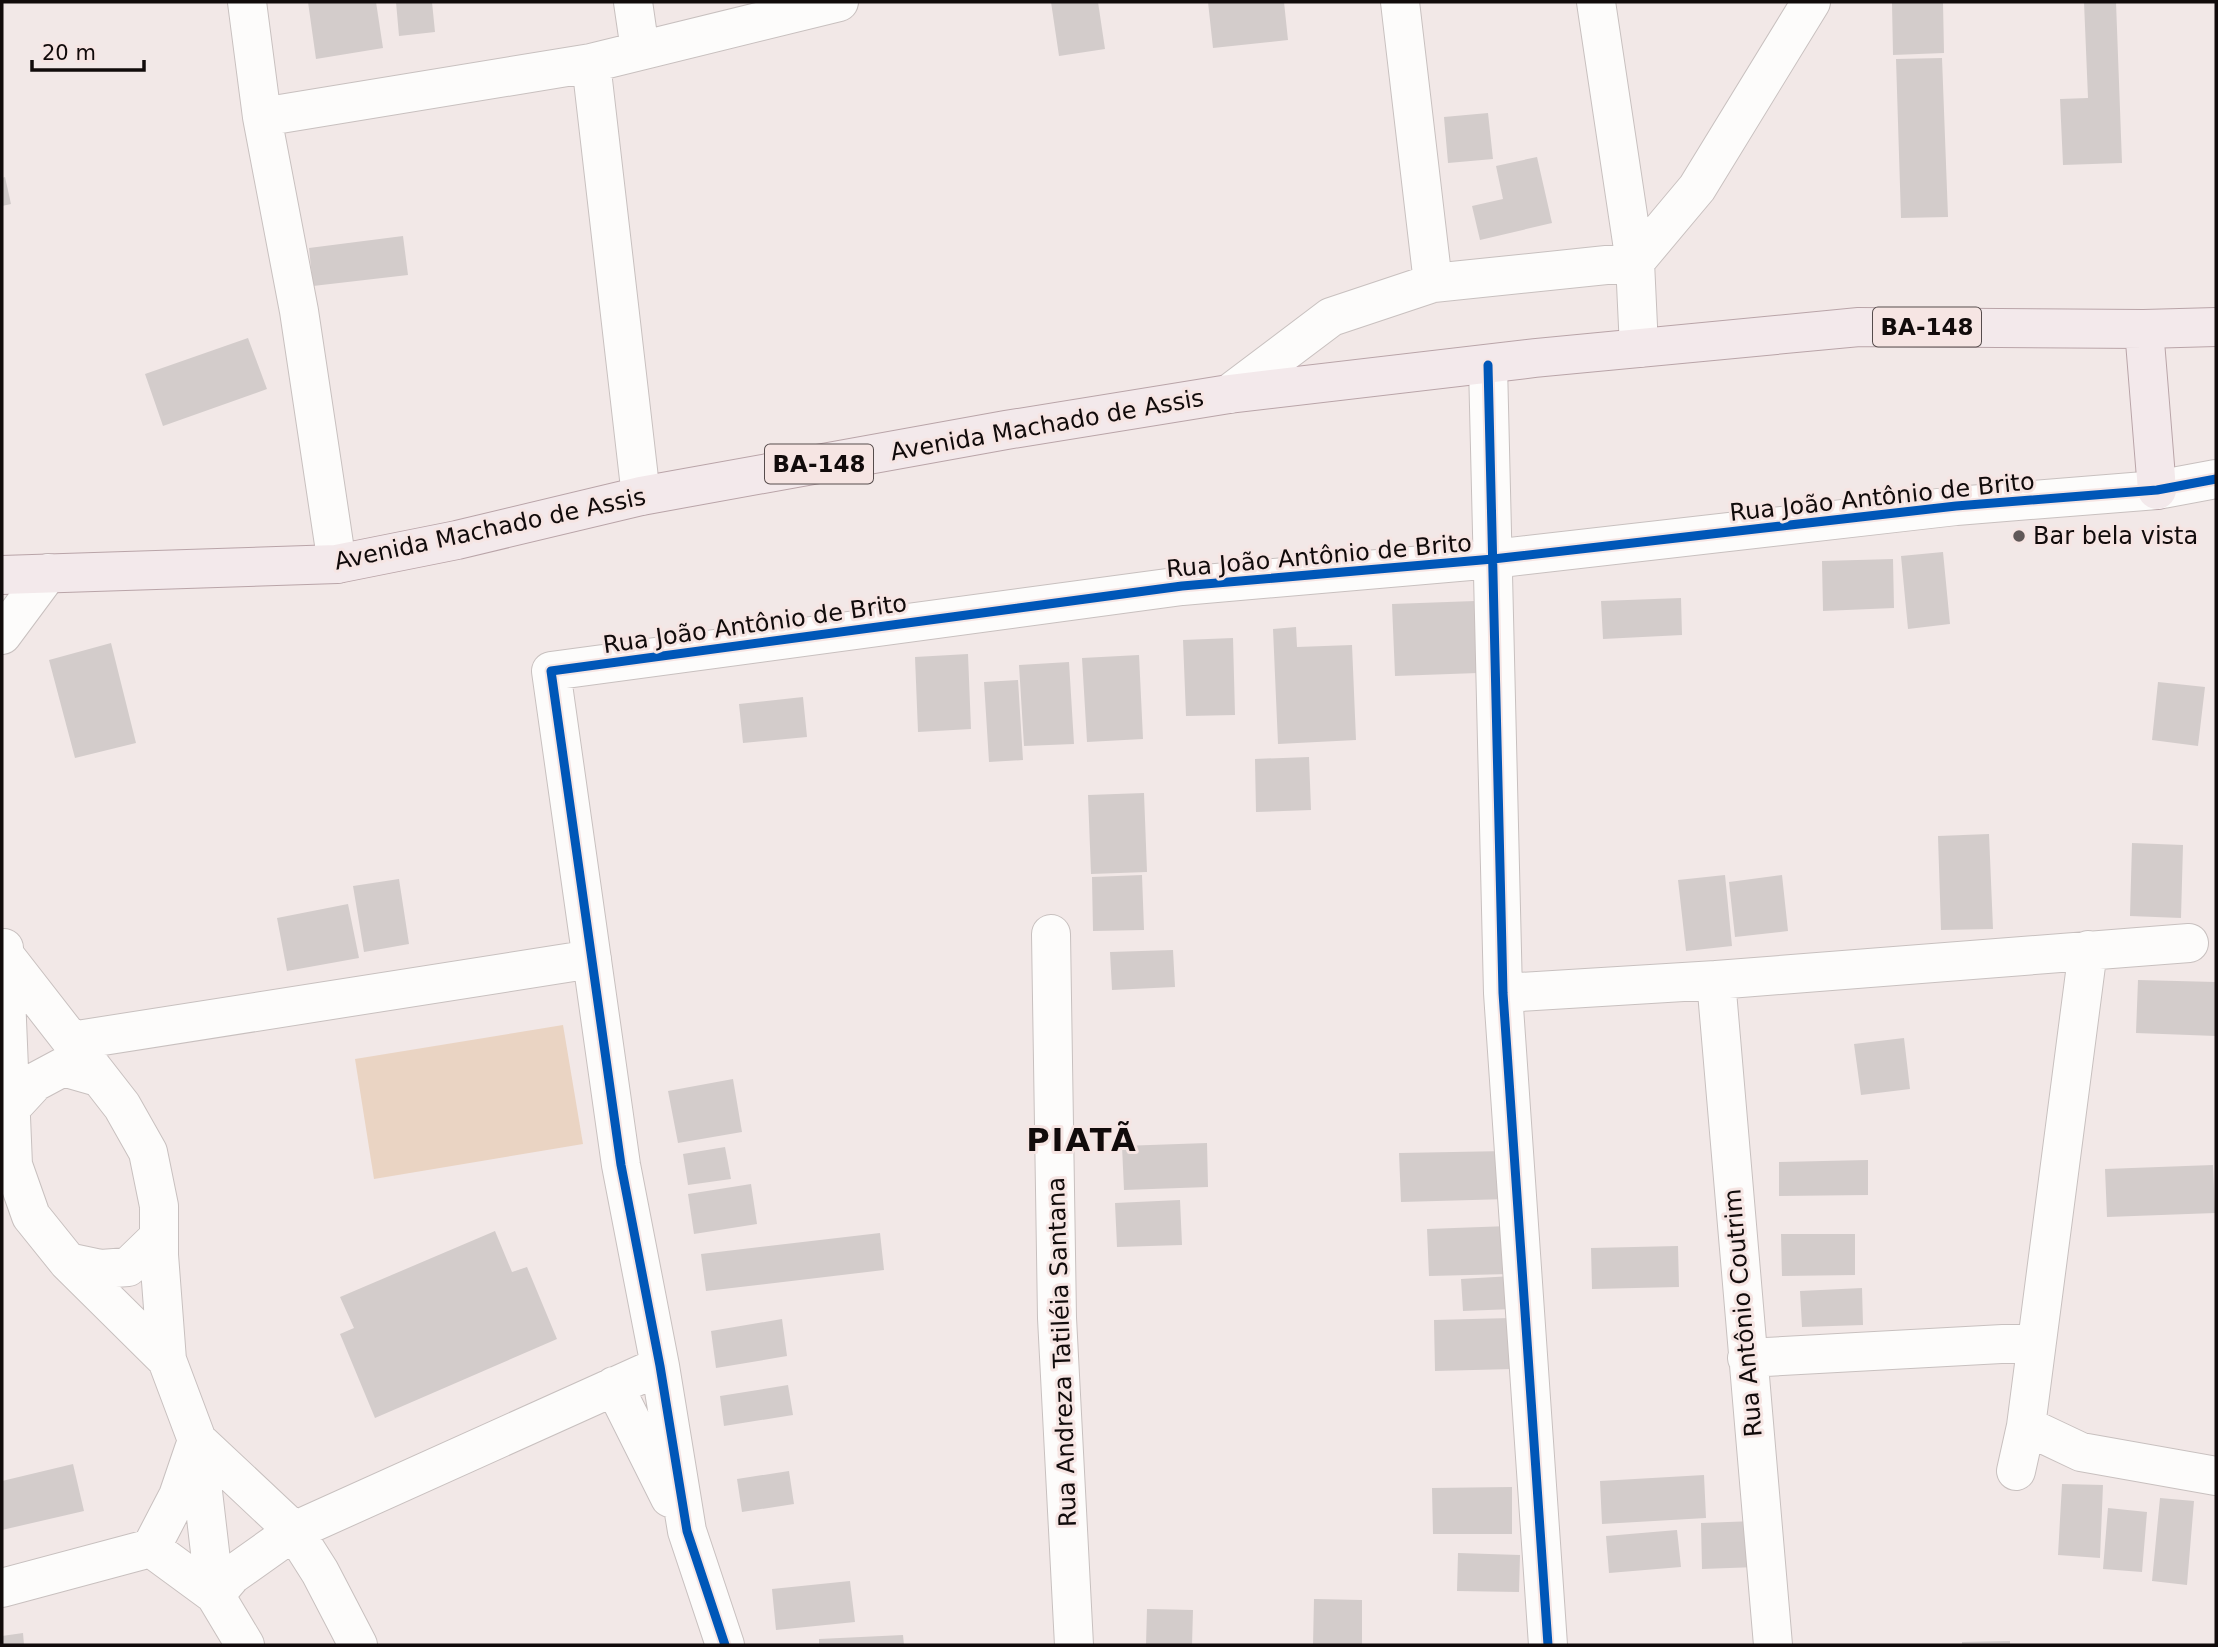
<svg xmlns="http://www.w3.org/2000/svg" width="2218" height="1647" viewBox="0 0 2218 1647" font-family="'DejaVu Sans',sans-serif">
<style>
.green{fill:#ead4c3}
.building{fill:#d3cccb}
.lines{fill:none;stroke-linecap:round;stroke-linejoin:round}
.minor-casing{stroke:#c8c0bf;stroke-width:40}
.major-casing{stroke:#b9a4a8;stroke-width:40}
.minor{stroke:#fdfcfb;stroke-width:38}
.major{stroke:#f3e9eb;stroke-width:38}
.cycleway-casing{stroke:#f6e5e3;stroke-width:13}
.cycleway{stroke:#0057b8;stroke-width:9}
.poi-dot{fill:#605858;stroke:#f6e5e3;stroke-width:2.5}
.labels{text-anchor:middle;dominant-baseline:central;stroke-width:6;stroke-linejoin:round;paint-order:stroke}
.shield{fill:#f6e5e3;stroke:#564c4c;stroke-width:2}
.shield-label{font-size:23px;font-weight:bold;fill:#110b0b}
.street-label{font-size:24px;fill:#110b0b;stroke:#f6e5e3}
.poi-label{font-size:24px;fill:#110b0b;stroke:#f6e5e3;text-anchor:start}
.district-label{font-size:32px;font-weight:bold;letter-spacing:2px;fill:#110b0b;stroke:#f6e5e3}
</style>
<rect width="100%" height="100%" fill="#f2e8e7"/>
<path class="green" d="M563,1025L583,1144L374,1179L355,1059Z"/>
<path class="building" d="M308,2H376L383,48L316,59Z
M396,2H432L435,32L399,36Z
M1051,2H1098L1105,49L1059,56Z
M1208,2H1284L1288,40L1213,48Z
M1943,2L1944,53L1893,55L1892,3Z
M2084,2H2116L2122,163L2063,165L2060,99L2088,98Z
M1942,58L1948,217L1901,218L1896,59Z
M1488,113L1493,159L1448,163L1444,117Z
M1537,157L1552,223L1480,240L1472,206L1503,199L1496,166Z
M5,177L11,204L2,206V178Z
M403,236L408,275L313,286L309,248Z
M248,338L267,389L163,426L145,374Z
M1943,552L1950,624L1908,629L1901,556Z
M1893,559L1894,608L1823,611L1822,561Z
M1681,598L1682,635L1603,639L1601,601Z
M1475,601L1478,673L1395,676L1392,604Z
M1296,627L1297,647L1352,645L1356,740L1278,744L1273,629Z
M1233,638L1235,715L1186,716L1183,640Z
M111,643L136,743L75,758L49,660Z
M968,654L971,729L918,732L915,657Z
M1139,655L1143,739L1087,742L1082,658Z
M1069,662L1074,744L1024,746L1019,665Z
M1018,680L1023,760L989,762L984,682Z
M2158,682L2205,687L2198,746L2152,740Z
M803,697L807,737L743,743L739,704Z
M1309,757L1311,810L1256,812L1255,759Z
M1144,793L1147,872L1091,874L1088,795Z
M1989,834L1993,929L1941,930L1938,836Z
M2132,843L2183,845L2181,918L2130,916Z
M1142,875L1144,930L1093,931L1092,877Z
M1725,875L1732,946L1686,951L1678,880Z
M1782,875L1788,931L1735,937L1729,882Z
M399,879L409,944L364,952L353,886Z
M348,904L359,958L287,971L277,918Z
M1173,950L1175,987L1112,990L1110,952Z
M2138,980L2216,982V1036L2136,1033Z
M1904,1038L1910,1089L1861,1095L1854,1044Z
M733,1079L742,1132L678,1143L668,1091Z
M1207,1143L1208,1187L1124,1190L1122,1146Z
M725,1147L731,1179L688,1185L683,1154Z
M1507,1151L1508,1199L1401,1202L1399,1153Z
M1868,1160V1195L1779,1196V1162Z
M2213,1165L2215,1213L2107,1217L2105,1169Z
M751,1184L757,1224L694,1234L688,1194Z
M1180,1200L1182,1245L1117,1247L1115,1203Z
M1509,1226L1510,1274L1429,1276L1427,1229Z
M495,1231L512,1272L527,1267L557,1339L375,1418L340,1334L354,1328L340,1297Z
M880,1233L884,1270L706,1291L701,1254Z
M1781,1234H1855V1275L1782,1276Z
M1678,1246L1679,1287L1592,1289L1591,1248Z
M1512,1276L1513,1309L1463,1311L1461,1279Z
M1862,1288L1863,1325L1802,1327L1800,1291Z
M1511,1318L1512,1369L1435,1371L1434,1320Z
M782,1319L787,1356L716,1368L711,1331Z
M788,1385L793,1415L724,1426L720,1396Z
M73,1464L84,1511L2,1530V1481Z
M789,1471L794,1504L742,1512L737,1479Z
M1704,1475L1706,1518L1602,1524L1600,1481Z
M2062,1484L2103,1485L2100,1558L2058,1555Z
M1512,1487V1534H1433L1432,1488Z
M2160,1498L2194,1501L2187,1585L2152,1581Z
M2108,1508L2147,1512L2142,1572L2103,1569Z
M1755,1521L1757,1567L1702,1569L1701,1523Z
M1677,1530L1681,1567L1609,1573L1606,1536Z
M1458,1553L1520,1555L1519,1592L1457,1591Z
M850,1581L855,1622L776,1630L772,1589Z
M1314,1599L1362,1600V1645H1313Z
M1147,1609L1193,1610L1192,1645H1146Z
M23,1633L24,1645H2V1636Z
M903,1635L904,1645H819V1639Z
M2010,1641V1645H1962V1642Z"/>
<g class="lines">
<g class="minor-casing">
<path id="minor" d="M247,2L262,117L299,311L337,564
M633,2L640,50
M1400,2L1433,283
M591,63L641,496
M262,117L591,63L839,2
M1639,348L1635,262L1697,188L1811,2
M1488,365L1503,993L1548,1645
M1229,394L1331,317L1433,283L1635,262L1596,2
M2,635L48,573
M1051,934L1057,1318L1074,1645
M4,948L13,1165L31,1216L68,1262L167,1360
M6,957L122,1106L148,1152L159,1206V1255L167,1360L197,1440L215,1595L245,1645
M1716,980L1773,1645
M1503,993L1716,980L2189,943
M71,1041L592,959
M11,1108L35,1082L63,1067L98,1077
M68,1262L101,1269L128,1267L159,1237
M1747,1358L2037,1342
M614,1386L670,1498
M2026,1426L2081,1452L2216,1476
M197,1440L294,1531L320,1572L358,1645
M2016,1471L2026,1426L2088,950
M151,1548L178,1496L194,1449
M2,1588L151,1548L215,1595L232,1575L294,1531L660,1366
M725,1645L687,1531L660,1366L621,1165L551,671L1182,586L1493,559L1956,506L2157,490L2216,479"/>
</g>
<g class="major-casing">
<path id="major" d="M2144,329L2157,490
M2,575L337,564L457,540L641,496L1006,430L1229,394L1535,358L1859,327L2144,329L2216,327"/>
</g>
<use href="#minor" class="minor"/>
<use href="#major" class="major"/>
<g class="cycleway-casing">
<path id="cycleway" d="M1488,365L1503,993L1548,1645
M725,1645L687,1531L660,1366L621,1165L551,671L1182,586L1493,559L1956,506L2157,490L2216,479"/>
</g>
<use href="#cycleway" class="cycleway"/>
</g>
<circle class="poi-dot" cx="2019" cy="536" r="7"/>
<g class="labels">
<g class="shield">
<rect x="1873" y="307.5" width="108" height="39" rx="5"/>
<rect x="765" y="444.5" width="108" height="39" rx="5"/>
</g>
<g class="shield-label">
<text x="1927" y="327">BA-148</text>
<text x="819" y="464">BA-148</text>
</g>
<g class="street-label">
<text transform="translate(1047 425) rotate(-10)">Avenida Machado de Assis</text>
<text transform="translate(1882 497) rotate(-6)">Rua João Antônio de Brito</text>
<text transform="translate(490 529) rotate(-12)">Avenida Machado de Assis</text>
<text transform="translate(1319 556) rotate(-5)">Rua João Antônio de Brito</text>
<text transform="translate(755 624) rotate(-8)">Rua João Antônio de Brito</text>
<text transform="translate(1743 1313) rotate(-95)">Rua Antônio Coutrim</text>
<text transform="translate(1062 1352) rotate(-92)">Rua Andreza Tatiléia Santana</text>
</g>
<g class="poi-label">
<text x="2033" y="536">Bar bela vista</text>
</g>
<g class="district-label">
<text x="1082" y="1140">PIATÃ</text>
</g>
</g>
<rect width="2218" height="1647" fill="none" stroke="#110b0b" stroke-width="7"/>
<path d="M32 60v10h112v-10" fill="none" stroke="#110b0b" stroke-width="3.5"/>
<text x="42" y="60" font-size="21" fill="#110b0b" stroke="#f6e5e3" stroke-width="5" paint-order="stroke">20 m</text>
</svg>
